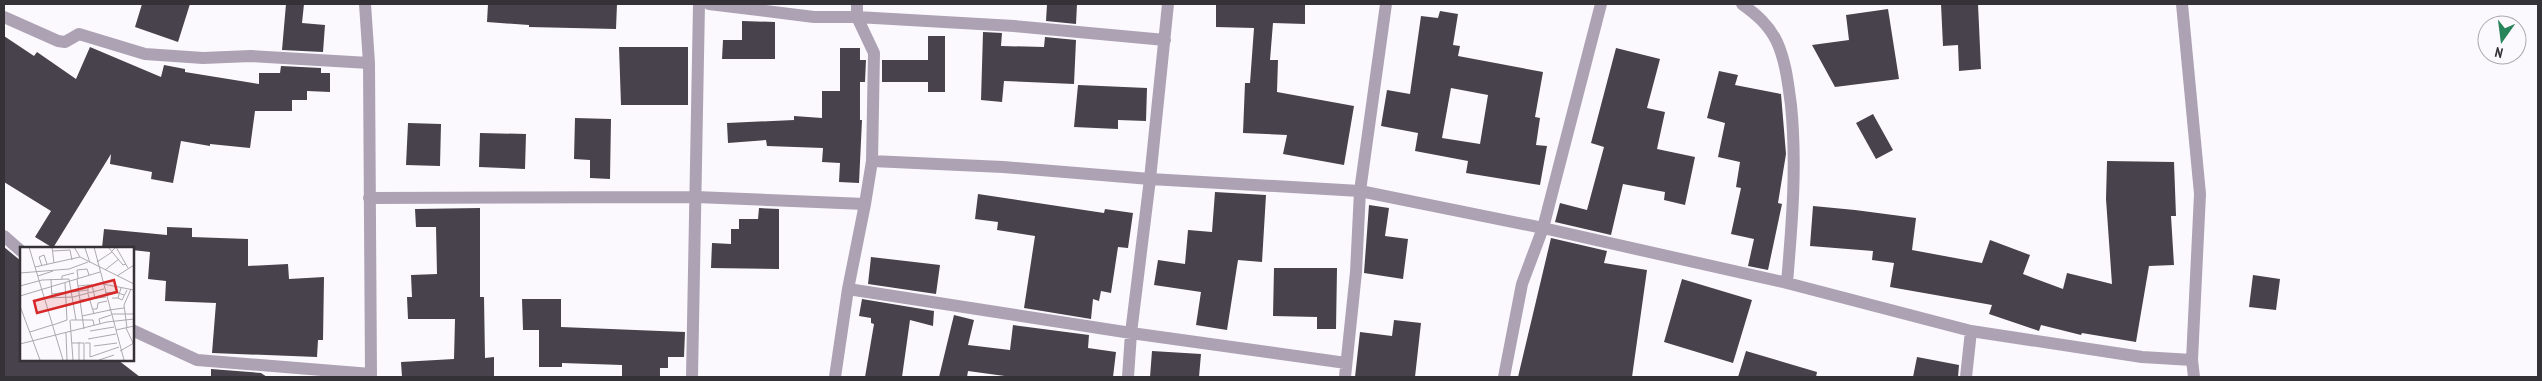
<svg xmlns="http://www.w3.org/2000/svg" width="2542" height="381" viewBox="0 0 2542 381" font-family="'PT Sans Narrow',sans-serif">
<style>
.building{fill:#47424b;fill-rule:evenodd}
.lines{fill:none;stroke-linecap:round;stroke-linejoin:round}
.minor{stroke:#aca2b4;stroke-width:12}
.inset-road{fill:none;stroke:#aca9ae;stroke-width:1}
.view{fill:#d62828;fill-opacity:0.15;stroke:#d62828;stroke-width:2.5}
.inset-edge{fill:none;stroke:#343236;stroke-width:2.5}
</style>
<rect width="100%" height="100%" fill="#fcf9fe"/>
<path class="building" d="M142,4H190L178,42L135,27Z
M286,4H304L302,23L325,25L323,52L282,50Z
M488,4H617L616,29L529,27V25L487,22Z
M1047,4H1077L1076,24L1046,21Z
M1216,4H1305V24L1273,23L1270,60H1278L1277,92L1354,106L1344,165L1283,154L1287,135L1243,133L1245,83H1250L1254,28L1216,27Z
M1941,4H1978L1981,69L1959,71L1958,45L1943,46Z
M1888,9L1899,79L1835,87L1812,45L1849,40L1846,15Z
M1440,11L1458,14L1453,45L1460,46L1458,56L1543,72L1535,117L1540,118L1536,145L1547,146L1540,185L1466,173L1468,161L1415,151L1418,133L1381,126L1387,90L1410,94L1421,16L1438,18ZM1451,88L1488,95L1480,144L1442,138Z
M742,21L775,22V59H722L723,40H742Z
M983,32L1002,33L1001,46L1044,47L1045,37L1076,40L1074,84L1004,81L1002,102L981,100Z
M4,36L34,56L37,52L76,79L90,47L161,77L164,65L185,69V72L259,84V73H280L281,66L321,68V73H330V92L307,91V100H292V111H255L250,148L210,144V146L181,141L173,183L151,179L152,172L110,164L111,154L53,248L35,237L51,211L4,182Z
M928,36H945V92H928V82H882V60H928Z
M619,47H688V105H621Z
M840,48H860V60H866L865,82H860V120H862L859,183L839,182L840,163L822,162L823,148L767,146L766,140L728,143L727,123L794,120V116L822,118V91H840Z
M1616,48L1660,59L1647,108L1665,112L1657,149L1695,157L1685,205L1664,200L1665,192L1623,184L1611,235L1555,222L1560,203L1587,210L1604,147L1591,143Z
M1719,71L1738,75L1735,85L1781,94L1786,154L1778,203L1782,204L1768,270L1748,266L1754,239L1731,234L1741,188L1736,187L1740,162L1718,157L1725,123L1707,118Z
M1078,85L1147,88L1146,121L1118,120V129L1074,127Z
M1873,114L1893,150L1876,159L1856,123Z
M575,118L611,119L610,179L590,178V160L574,159Z
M408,123L441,124L440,166L406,165Z
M480,133L526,134L525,169L479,167Z
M2107,161L2174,162L2176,216H2171L2174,265L2149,266L2136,342L2082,333L2081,335L2041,325L2039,331L1989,314L1992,305L1890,287L1894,263L1872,260L1873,251L1810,246L1813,206L1855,210L1916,218L1912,250L1982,263L1990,240L2030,255L2023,274L2063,289L2067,273L2112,284L2106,199Z
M1215,192L1266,195L1262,262L1238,260L1227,330L1196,325L1201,292L1154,285L1158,260L1185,264L1188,230L1212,232Z
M978,194L1104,213L1105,209L1133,213L1128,248L1118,247L1111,293L1101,291L1099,301L1093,299L1091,319L1024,308L1035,236L997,230L998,222L975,219Z
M1369,205L1389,208L1385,236L1408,239L1403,279L1364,273Z
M480,208V297H484L485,358L494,357V376L402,377L401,362L454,359L455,319H408L407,297H412L411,275L437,274L436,227H416L415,209Z
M759,208L779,209V269L711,268L712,243L731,244V229H739V219H758Z
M167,227L192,228V237L248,239V266L288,264L289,279L324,277L323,340H318L317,357L212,353L216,303L165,301L166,281L148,279L150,252L132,250V248H102L104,229L167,235Z
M1551,238L1607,251L1604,263L1647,270L1632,377H1518Z
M4,247L21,261V360H118L140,377H4Z
M871,257L940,265L936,294L868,284Z
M1274,268H1337L1336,329H1317V317L1273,316Z
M2253,275L2280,279L2276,310L2249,307Z
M1682,279L1752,300L1733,363L1664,342Z
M522,299H561V327L685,332L684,357H668V368H660V377H622V365L562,363V367H539V330H523Z
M862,299L934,311L933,326L910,320L902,377H865L874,324L871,323V318L859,316Z
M954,315L974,320L968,345L1010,350L1013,325L1089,335L1088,348L1116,352L1113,377H1012L968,371L967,377H939Z
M1394,320L1421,323L1415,377H1355L1360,332L1392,336Z
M1152,351L1201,354L1199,377H1150Z
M1746,351L1817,372L1816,377H1738Z
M1917,357L1959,365L1958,377H1913Z
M211,369L261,373L267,377H211Z"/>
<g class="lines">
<path class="minor" d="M365,4L369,63L371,377
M709,4L814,17H857L1014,26L1165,40
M857,4V17L874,53L872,161
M1742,4C1756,14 1769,25 1777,42C1786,62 1788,84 1791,105C1797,165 1792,223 1787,283
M2182,4L2200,194L2192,360L2194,377
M4,17L58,41L65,42L79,34L145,54L203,58L251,56L369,63
M369,198L696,197L865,204L872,161L1003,167L1150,179L1360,191L1543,228L1787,283L1971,331L2142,357L2192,360
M4,236L21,251
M848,289L1131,333L1346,363
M132,330L197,360L371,374
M692,377L699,4
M835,377L848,289L865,204
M1128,377L1131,333L1150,179L1168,4
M1345,377L1356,272L1360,191L1386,4
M1504,377L1522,284L1543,228L1601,4
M1966,377L1971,331"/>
</g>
<g transform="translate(20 247)">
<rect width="114" height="114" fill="#fcf9fe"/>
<path class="inset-road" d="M9,0L43,113M32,0L34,16M54,0L60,10L114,37M74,0L104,113M88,0L103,18L106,17M65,1L70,16M33,4L50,3L52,13M92,4L96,0L108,21M77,15L92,5M22,19L19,10L24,8L27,17M15,20L60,10M85,23L99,12M0,26L49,22L68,15M18,29L33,24M97,29L114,18M58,31L57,23L67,22L69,28M31,32L32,51M42,32V29L54,26M57,32L64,82M83,37L114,43M68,38H72L75,51M0,39L22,33L49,32L56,73M58,39L68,38V46M52,45L68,43M85,46L95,45L104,48M32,47L47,45M68,47L74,67M0,49L80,25M25,51L53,50L84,42M92,51H98L101,41M98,51L102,53L107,43M60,53L86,50M0,59L20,113M73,62H77L78,56L87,54M89,63L104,61M91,67H114M62,69L90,63M50,73L53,113M51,73H73L74,78M80,77L79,72L91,68M33,78L47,73L45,36M106,81L114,98M107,81L104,58L111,42M96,83L114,79M70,84L94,80M10,85L32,78M46,86L47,113M68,92L96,87M59,95V113M52,96H64V113M65,96H70V110L99,100M0,97L87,75L114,72M74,99L97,96M100,104L114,96M79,113L94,108"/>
<path class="view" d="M94,33L97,45L17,66L14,54Z"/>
<rect width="114" height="114" class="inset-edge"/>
</g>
<rect width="2542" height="381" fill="none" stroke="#343236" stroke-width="10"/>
<g transform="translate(2502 40) rotate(194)"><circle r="24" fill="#fcf9fe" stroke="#aca9ae"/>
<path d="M0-4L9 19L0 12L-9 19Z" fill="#28845a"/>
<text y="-8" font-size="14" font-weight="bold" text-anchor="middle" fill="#343236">N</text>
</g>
</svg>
